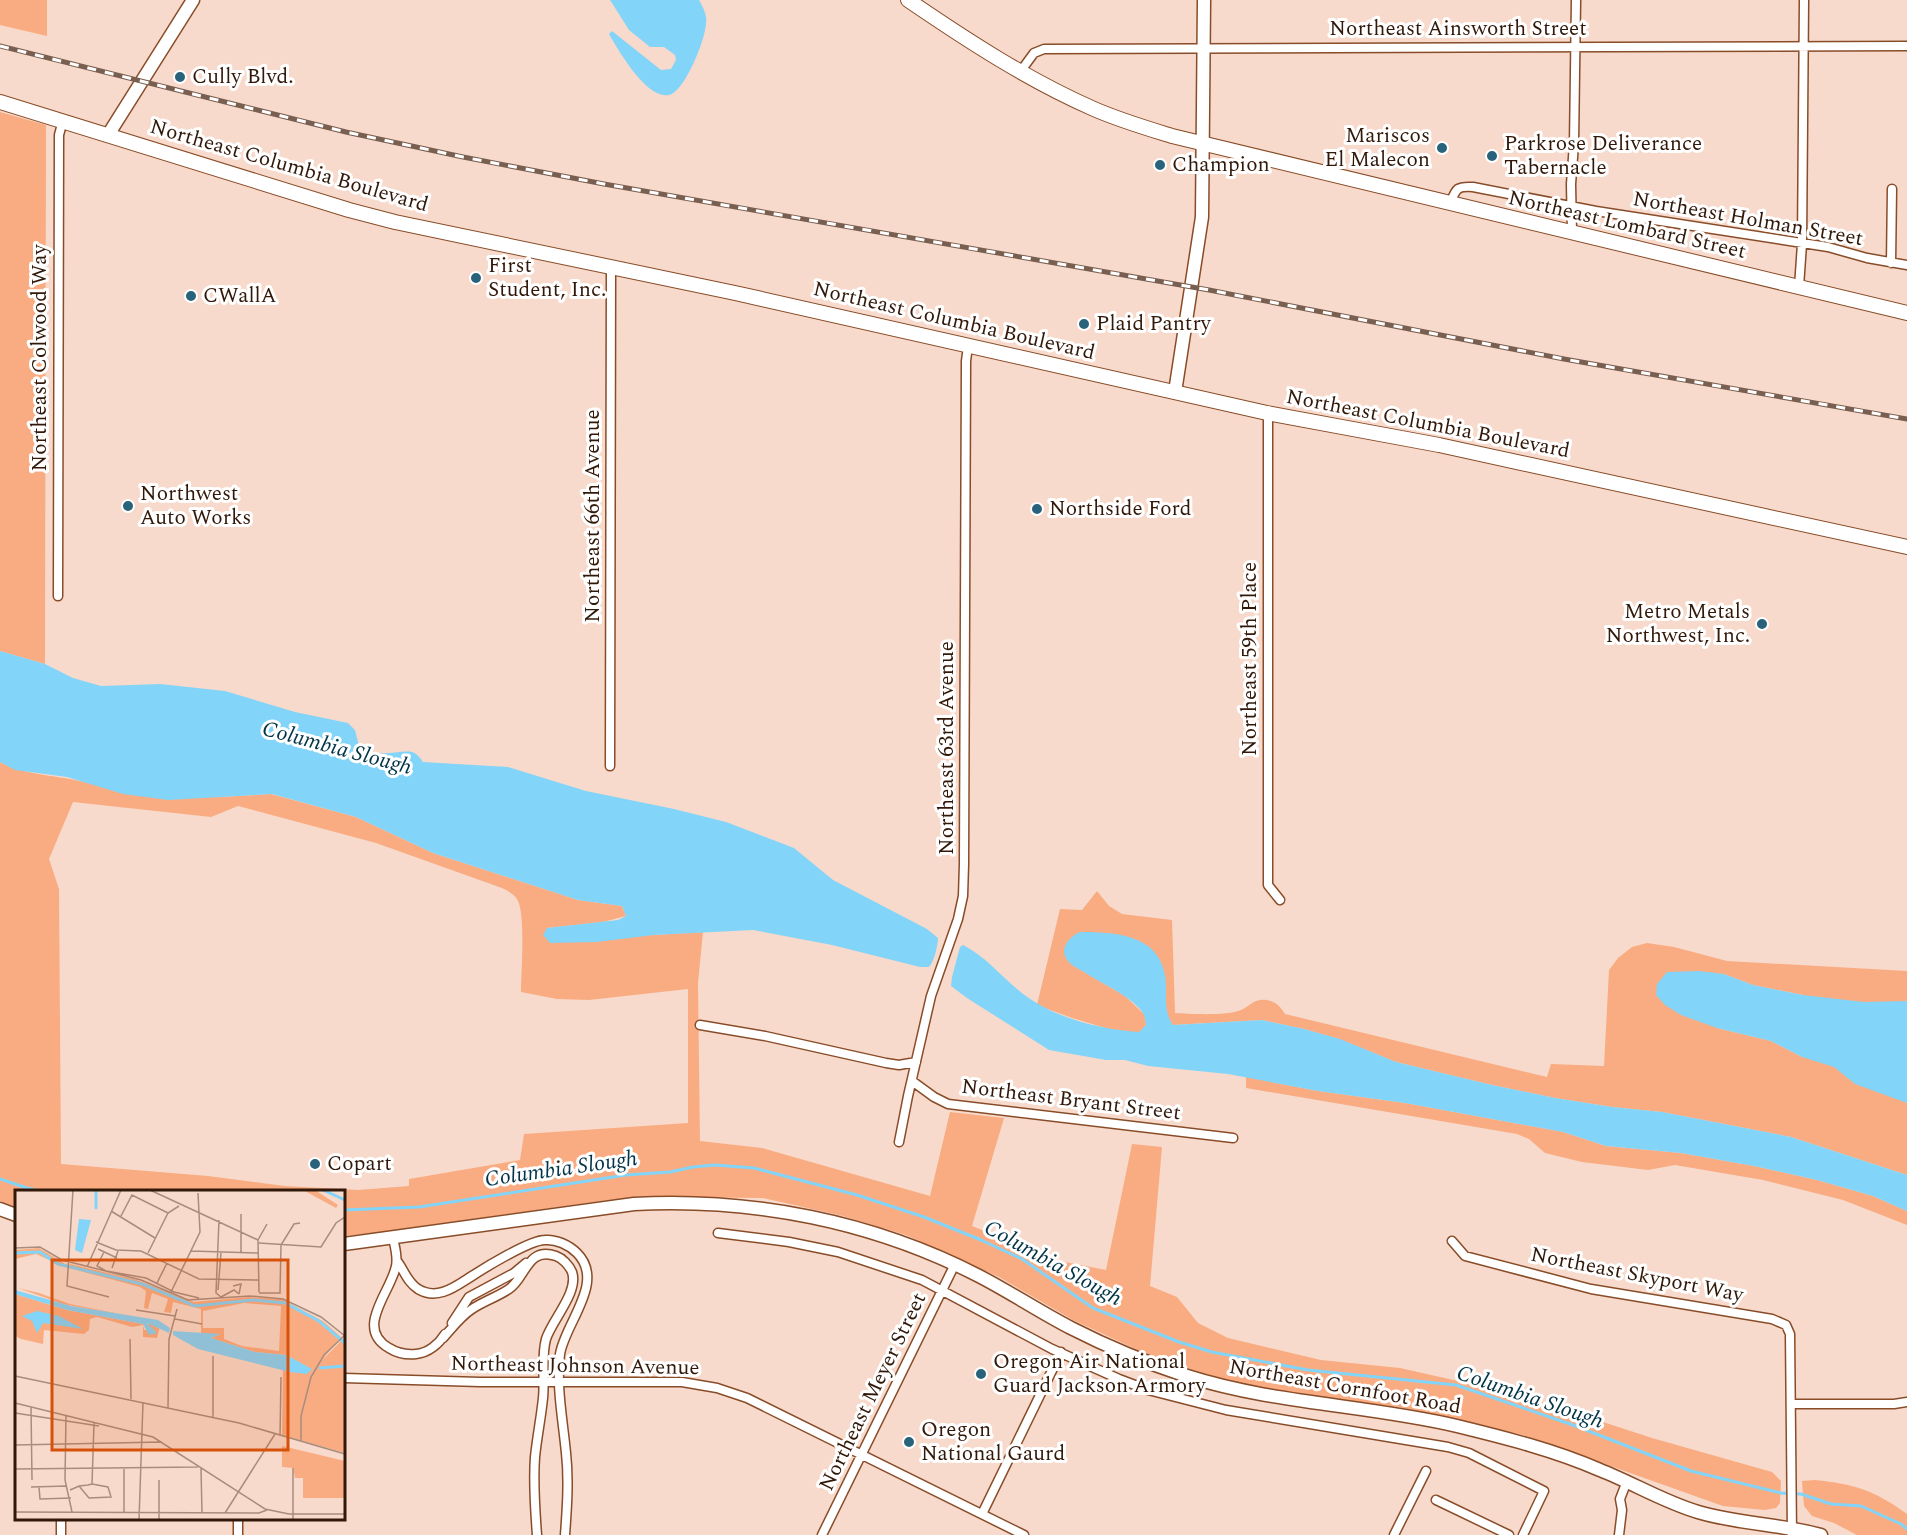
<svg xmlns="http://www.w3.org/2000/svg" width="1907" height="1535" viewBox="0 0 1907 1535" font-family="Spectral,serif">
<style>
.green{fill:#f9ac81;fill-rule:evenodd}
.water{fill:#83d4f9}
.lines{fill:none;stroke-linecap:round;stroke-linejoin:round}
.stream{stroke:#83d4f9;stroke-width:3}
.street-casing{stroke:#894c28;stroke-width:11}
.secondary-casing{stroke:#894c28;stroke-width:15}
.primary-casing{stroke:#894c28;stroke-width:16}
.street{stroke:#fff;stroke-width:8}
.secondary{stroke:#fff;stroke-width:12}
.primary{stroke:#fff;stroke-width:14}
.rail-casing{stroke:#795f50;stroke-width:5}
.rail{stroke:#fff;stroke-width:3;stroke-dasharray:9;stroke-linecap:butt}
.poi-dot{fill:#28627b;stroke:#fff;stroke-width:2}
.labels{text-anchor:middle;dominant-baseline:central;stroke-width:6;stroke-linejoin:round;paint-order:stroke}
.street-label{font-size:21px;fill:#311809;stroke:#fff}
.poi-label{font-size:21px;fill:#311809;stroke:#fff;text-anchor:start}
.water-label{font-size:22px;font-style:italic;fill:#023447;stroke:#fff}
.inset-river{fill:none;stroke:#83d4f9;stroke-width:3}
.inset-road{fill:none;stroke:#a88c7d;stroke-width:1.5}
.view{fill:#d6520c;fill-opacity:0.15;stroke:#d6520c;stroke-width:3}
.inset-edge{fill:none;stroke:#311809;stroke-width:3}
</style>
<rect width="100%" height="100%" fill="#f7dacb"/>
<path class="green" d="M0,0H47V36L0,25Z
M0,112L46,125L45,664L0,651Z
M0,762C26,776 59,775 88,783L222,797L271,794L356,817L433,853L578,900L622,906L626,916L603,922L547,928L654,935L703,932L698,983L700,1141L762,1148L930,1196L950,1112L1004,1118L972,1226L1060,1261L1106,1270L1132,1144L1162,1147L1150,1286L1177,1297L1198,1323L1228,1338L1321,1360L1400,1368L1520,1395L1652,1438L1772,1472L1781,1481L1780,1503L1776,1508L1765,1510L1723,1506L1523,1435L1399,1407L1300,1395L1225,1380L1155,1358L1073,1320L999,1277L906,1235L843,1216L763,1198L654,1197L608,1200L373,1233L344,1236V1192H16V1207L0,1201ZM73,802L211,817L238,806L376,843L502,888C508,891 514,894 517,899C526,913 521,973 521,992L557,999L589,1000L688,989V1123L524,1134L520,1160L409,1179V1186L358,1190L285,1186L208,1176L61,1164L59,889L49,859Z
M1097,891L1109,906L1122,914L1172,920L1175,1013C1190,1014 1228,1016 1241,1010C1251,1005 1255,998 1267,1000C1276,1002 1280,1006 1285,1014L1547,1077L1551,1064L1604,1066L1609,970L1618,958L1632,947L1647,943L1674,947L1727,961L1907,971V1175L1791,1137L1662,1112L1612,1107L1555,1098L1492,1085L1396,1062L1339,1039L1304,1029L1262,1020L1173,1025L1167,1016L1165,1000L1074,966L1125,996L1145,1015L1146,1025L1139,1033L1109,1029L1072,1018L1037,1005L1060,909L1082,910ZM1724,974L1753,985L1803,995L1802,1057L1771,1041L1717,1028Z
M1246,1077L1318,1091L1405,1103L1563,1132L1606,1146L1681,1153L1754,1166L1817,1180L1873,1196L1907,1211V1225L1843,1200L1763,1180L1675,1165L1648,1170L1582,1162L1545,1153L1529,1139L1517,1134L1246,1088Z
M1815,1480C1854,1484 1874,1490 1907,1514V1535H1857L1834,1523L1812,1516L1804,1506L1802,1481Z"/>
<path class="water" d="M610,0H699C702,5 705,11 706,17C709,33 685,92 669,95C647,100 618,50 609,34L612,31L661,70L671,69L676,60L675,55L664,47H650L629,30Z
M0,651L45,664L73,678L101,686L160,684L225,691L295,712L348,723L355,730L359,746C379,762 406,746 416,754C419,756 421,759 423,762L508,767L586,791L674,809L726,822L794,848L833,880L927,929L938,938C938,945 934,962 929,967H920L832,945L753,930L654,935L597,942L550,943L543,935L547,928L618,920L626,916L622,906L578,900L433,853L356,817L272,794L168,800L123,794L67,777L15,770L0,762Z
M1080,932C1114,932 1158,934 1165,975C1168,993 1162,1009 1173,1025L1262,1020L1304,1029L1340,1039L1396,1062L1492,1085L1555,1098L1612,1107L1662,1112L1791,1137L1907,1175V1211L1873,1196L1817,1180L1754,1166L1681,1153L1606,1146L1563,1132L1405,1103L1318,1091L1228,1074L1148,1066L1125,1060H1106L1049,1050L967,998L951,986L952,977L960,947L963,945C985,956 999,974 1017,989C1050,1017 1097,1029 1139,1032L1146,1025C1145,1017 1144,1013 1139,1008C1123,992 1102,984 1084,972C1079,969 1072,966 1068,961C1058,949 1069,937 1080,932Z
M1699,971L1724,974L1753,985L1803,995L1864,1002L1907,1001V1103L1855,1084L1834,1067L1802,1057L1771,1041L1717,1028L1681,1015L1665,1005L1656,995L1657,984L1667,972Z"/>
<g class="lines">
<path class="stream" d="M0,1179L27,1188L43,1192
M344,1210L419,1207L626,1175L670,1172L693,1167L715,1165L754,1168L857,1195L924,1217L981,1240L1022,1259L1093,1308L1179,1342L1212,1352L1308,1370L1456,1385L1573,1425L1691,1471L1781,1493L1801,1494L1831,1504L1861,1506L1901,1524L1907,1529"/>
<g class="street-casing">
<path id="street" d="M1020,72L1034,53L1044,49L1907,46
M1450,204C1456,189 1456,186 1473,187L1596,211L1828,247L1867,258L1907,265
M1572,233L1571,184L1574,144L1576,0
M1891,263L1892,189
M1799,287L1802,244L1804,0
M1268,413V885L1280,900
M58,596L59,135L63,120
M610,766L611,267
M700,1025L765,1036L886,1063L899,1065L916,1062
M912,1081L934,1097L948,1104L1233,1138
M899,1142L908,1096L931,996L958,919L963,896L964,864L966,361L968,346
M718,1233L789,1242L838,1252L922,1280L1052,1349L1119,1379L1148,1390L1226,1410L1448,1447L1469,1453L1544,1491L1523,1535
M393,1238C395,1247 398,1257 396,1266C391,1292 354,1328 389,1348C397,1353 406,1355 416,1354C428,1353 439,1344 445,1334
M1452,1241L1465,1256L1591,1289L1772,1319L1786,1325L1790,1334L1792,1535
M397,1261C404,1270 407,1282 418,1289C438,1301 456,1286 472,1276C486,1267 530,1240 545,1240C556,1239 569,1245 577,1253C606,1282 565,1323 560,1354C556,1386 563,1421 566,1453C569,1480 567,1508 565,1535
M452,1323L469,1297L514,1273L526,1263
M443,1338C452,1328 461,1316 472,1309C484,1301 497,1297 509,1289C526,1278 527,1246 556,1256C562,1258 569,1265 572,1272C579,1292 552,1320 546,1339C541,1357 545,1379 543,1398C541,1418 537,1437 535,1457C533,1483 535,1509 537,1535
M344,1378L480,1382H682L717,1388L747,1398L1024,1535
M1791,1404H1894L1907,1402
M1436,1500L1509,1535
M982,1514L1061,1352
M61,1518V1535
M238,1535V1518
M822,1535L955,1264
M1394,1535L1426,1471
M1619,1535L1622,1510L1620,1499L1627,1481"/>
</g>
<g class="secondary-casing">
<path id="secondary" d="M108,135L193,0
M1175,392L1202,217L1204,0
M0,1209L16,1215
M344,1244L634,1204C754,1198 872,1221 979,1276C1010,1292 1040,1312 1071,1328C1108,1347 1147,1363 1187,1376C1275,1404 1368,1405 1457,1426C1506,1438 1554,1450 1600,1470C1633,1483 1664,1502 1698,1512C1738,1524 1780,1524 1821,1535"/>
</g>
<g class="primary-casing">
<path id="primary" d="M908,0C968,41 1028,80 1094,109C1119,120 1146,128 1172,136L1907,313
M0,102L349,210L395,222L735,293L1267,413L1439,445L1907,547"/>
</g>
<use href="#street" class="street"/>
<use href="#secondary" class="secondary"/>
<use href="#primary" class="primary"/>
<g class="rail-casing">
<path id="rail" d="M0,46L346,132L463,157L604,184L1209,290L1564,359L1907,419"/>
</g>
<use href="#rail" class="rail"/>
</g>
<g class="poi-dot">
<circle cx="180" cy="77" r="6"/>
<circle cx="1442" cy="148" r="6"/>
<circle cx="1492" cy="156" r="6"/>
<circle cx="1160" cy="165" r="6"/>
<circle cx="476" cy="278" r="6"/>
<circle cx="191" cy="296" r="6"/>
<circle cx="1084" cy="324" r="6"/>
<circle cx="128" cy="506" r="6"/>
<circle cx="1037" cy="509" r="6"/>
<circle cx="1762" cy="624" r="6"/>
<circle cx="315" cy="1164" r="6"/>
<circle cx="981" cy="1374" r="6"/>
<circle cx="909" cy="1442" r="6"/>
</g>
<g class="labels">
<g class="street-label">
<text x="1458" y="29">Northeast Ainsworth Street</text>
<text transform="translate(289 166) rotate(16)">Northeast Columbia Boulevard</text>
<text transform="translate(1748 219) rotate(10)">Northeast Holman Street</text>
<text transform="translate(1627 225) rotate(13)">Northeast Lombard Street</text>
<text transform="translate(954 321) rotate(13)">Northeast Columbia Boulevard</text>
<text transform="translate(40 358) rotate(-90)">Northeast Colwood Way</text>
<text transform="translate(1428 424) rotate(11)">Northeast Columbia Boulevard</text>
<text transform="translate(593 516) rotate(-90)">Northeast 66th Avenue</text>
<text transform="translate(1250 659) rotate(-90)">Northeast 59th Place</text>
<text transform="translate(947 748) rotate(-90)">Northeast 63rd Avenue</text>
<text transform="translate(1071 1100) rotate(7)">Northeast Bryant Street</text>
<text transform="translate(1637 1275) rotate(11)">Northeast Skyport Way</text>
<text transform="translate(575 1366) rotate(1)">Northeast Johnson Avenue</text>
<text transform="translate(1345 1387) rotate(10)">Northeast Cornfoot Road</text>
<text transform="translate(873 1392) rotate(-64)">Northeast Meyer Street</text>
</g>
<g class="poi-label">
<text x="192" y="77">Cully Blvd.</text>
<text x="1430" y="136" text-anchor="end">Mariscos<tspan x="1430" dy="24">El Malecon</tspan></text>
<text x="1504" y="144">Parkrose Deliverance<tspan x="1504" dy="24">Tabernacle</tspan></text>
<text x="1172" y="165">Champion</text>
<text x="488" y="266">First<tspan x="488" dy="24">Student, Inc.</tspan></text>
<text x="203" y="296">CWallA</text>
<text x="1096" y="324">Plaid Pantry</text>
<text x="140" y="494">Northwest<tspan x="140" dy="24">Auto Works</tspan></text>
<text x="1049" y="509">Northside Ford</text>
<text x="1750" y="612" text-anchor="end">Metro Metals<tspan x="1750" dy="24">Northwest, Inc.</tspan></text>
<text x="327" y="1164">Copart</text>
<text x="993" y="1362">Oregon Air National<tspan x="993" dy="24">Guard Jackson Armory</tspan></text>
<text x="921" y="1430">Oregon<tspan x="921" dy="24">National Gaurd</tspan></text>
</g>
<g class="water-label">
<text transform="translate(337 748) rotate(15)">Columbia Slough</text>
<text transform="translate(561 1169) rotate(-8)">Columbia Slough</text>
<text transform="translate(1053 1263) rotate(29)">Columbia Slough</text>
<text transform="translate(1530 1397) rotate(19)">Columbia Slough</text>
</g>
</g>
<g transform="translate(15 1190)">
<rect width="330" height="330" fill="#f7dacb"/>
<path d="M288,0H300L323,15L321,18ZM24,58L49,73L50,77L21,64L0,69V60ZM55,74L122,90L179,112L233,107L266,109L308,131L326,147L306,171L330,147V263L267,245L268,178L283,182L296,179L271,165L240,162L196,148L205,144L186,145V119L158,112L156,123L149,122L153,109L137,103L133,119L129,118L131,101L125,97L54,78ZM229,113L266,116L264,161L227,156L209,149V138H188V121ZM3,98L24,103L55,114L119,127L48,114ZM0,104L52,120L128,134L129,140L140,141L131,134H141L145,136L142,148L128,147V135L117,137L82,127L75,129L74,140L69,144L29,140L28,154L6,149L0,146ZM267,256L330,271V308H288V288H280L278,278L267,277Z" fill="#f9ac81" fill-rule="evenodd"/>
<path d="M64,29L76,30L67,63L60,60ZM0,100L56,116L143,130L155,138L154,143L132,133L142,143L134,145L128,134L52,120L0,104ZM22,121L44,126L68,139L28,133L22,143L17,131L7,126ZM158,141L205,144L196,148L240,162L271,165L297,179L292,184L275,182L183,159L158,145Z" fill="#83d4f9"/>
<path class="inset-river" d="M308,0L330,10M81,19V0M0,63L25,62L43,74L127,94L180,116L238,110L270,113L304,131L330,153M304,178L330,176"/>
<path class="inset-road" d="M58,0L52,96L94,107M135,0L243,50M96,21L140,48M106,26L117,5L153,23M204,30L201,103L206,107L219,100L224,104M81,52L101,60L126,61L184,89L244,90M244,53L306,57L321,33L330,27M0,58L25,57L47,70L126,90L173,110L235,106L268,109L306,127L330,146M83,59L102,68M176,61L243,63M89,62L82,76L91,81L131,88L159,102L184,108M133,63L153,23L164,16M226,63V24M72,77L106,0M97,78L103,61M142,93L152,73M218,96L226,94L224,104M203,100L206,63M156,102L185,42L183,3M244,102L243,50L252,34M244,103H265L266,55L279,34L285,33M121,120L160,126M160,129L187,134M115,149L116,209M0,186L224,233L330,264M0,213L138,247L250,319L274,324H330M16,217L17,290M153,218L154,149L162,119M0,223L84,236M51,225L50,290L57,322M198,227V166M265,246L266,187M286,251V226L296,187L309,165L330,145M0,255L147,252M186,278L187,323M278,278V330M0,279L183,277M109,279V322M77,294L79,233M16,297L52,296M24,297L25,309L56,308M55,300L62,297L64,296L73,295L77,294L93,297L96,307L74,308L64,296M0,322L244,323L252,320M210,323L260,244M124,330L128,212M144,330V290"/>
<path class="view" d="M37,70H273V260H37Z"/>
<rect width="330" height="330" class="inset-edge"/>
</g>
</svg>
